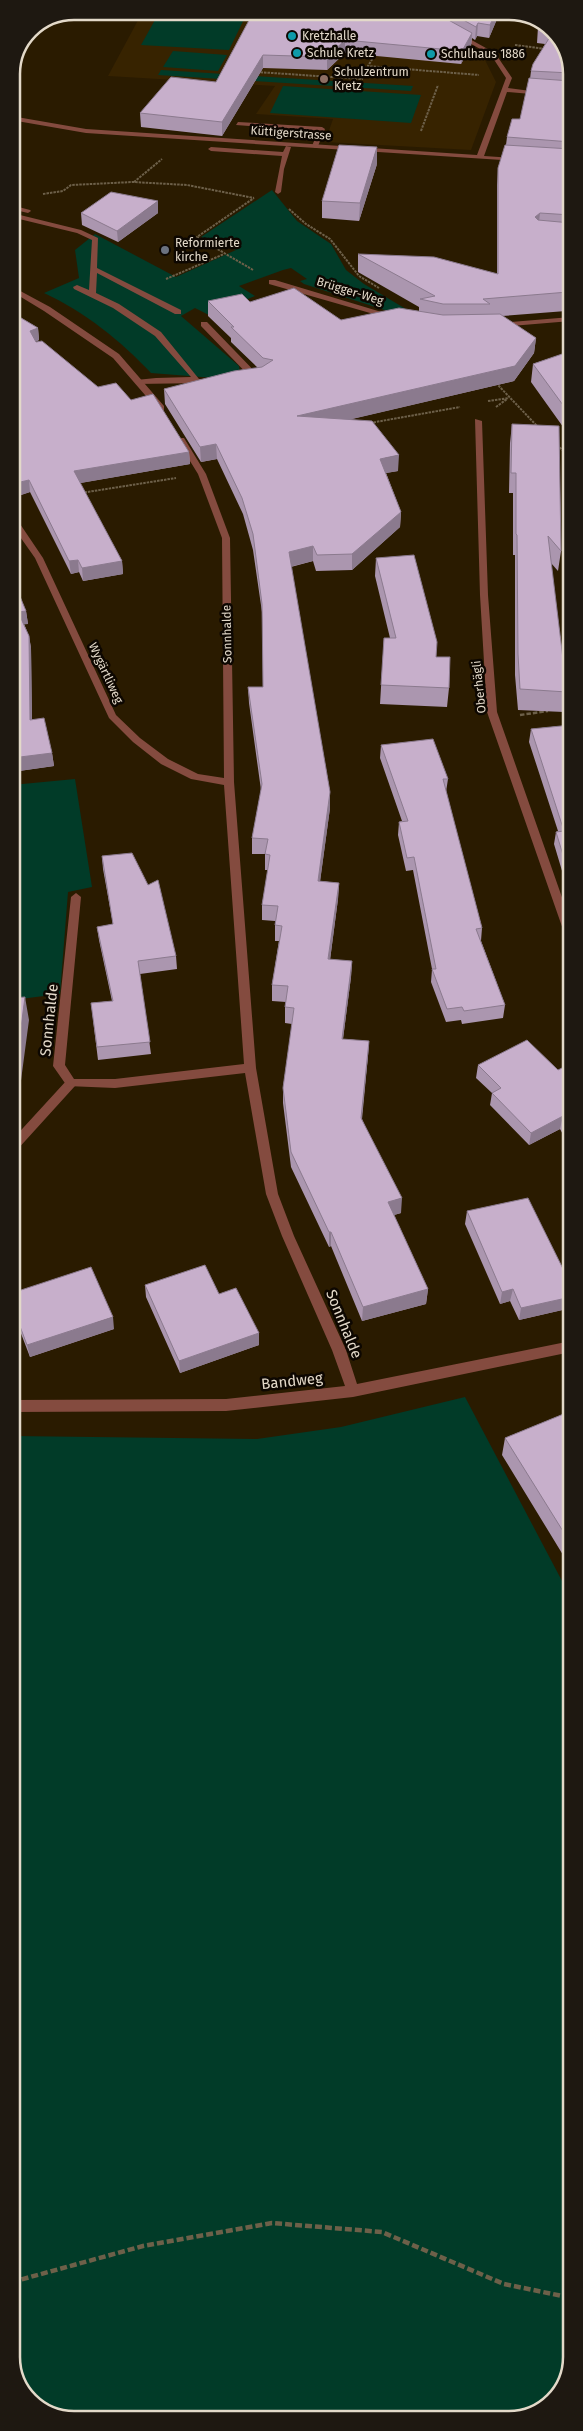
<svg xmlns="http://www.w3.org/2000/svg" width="583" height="2431" viewBox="0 0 583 2431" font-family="'Fira Sans',sans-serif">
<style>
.built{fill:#372300}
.green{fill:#013b28}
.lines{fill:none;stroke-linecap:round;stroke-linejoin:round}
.stream{stroke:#004f5f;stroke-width:5.5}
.path-far2{stroke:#6d6049;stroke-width:2;stroke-dasharray:2.5 1;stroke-linecap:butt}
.path-far1{stroke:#6d6049;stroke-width:2.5;stroke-dasharray:4.5 2;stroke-linecap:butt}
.path{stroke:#6d6049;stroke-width:4.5;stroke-dasharray:7 3;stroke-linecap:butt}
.service{fill:#844b3f;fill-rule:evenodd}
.minor{fill:#844b3f;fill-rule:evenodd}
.wall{fill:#ab96af}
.shaded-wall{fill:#8b7a8e}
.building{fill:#c7afcb;stroke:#8b7a8e}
.culture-dot{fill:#0f9aa8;stroke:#0d0701;stroke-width:2}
.education-dot{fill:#8d6e63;stroke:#0d0701;stroke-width:2}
.worship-dot{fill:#6b7280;stroke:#0d0701;stroke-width:2}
.labels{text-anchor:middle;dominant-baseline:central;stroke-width:5;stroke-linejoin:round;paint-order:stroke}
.far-poi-label{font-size:12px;fill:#e3d9c9;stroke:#0d0701;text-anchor:start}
.far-street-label{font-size:12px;fill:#e3d9c9;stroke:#0d0701}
.street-label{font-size:15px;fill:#e3d9c9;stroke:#0d0701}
.rim{fill:none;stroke:#e3d9c9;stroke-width:2.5}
</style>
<rect width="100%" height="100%" fill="#2a1b00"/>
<path class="built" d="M143,11L409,12L483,56L496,82L471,150L325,142L333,119L256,114L275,86L108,76Z"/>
<path class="green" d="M160,11H248L229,50L141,45Z
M173,51L227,55L218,71L163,67Z
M161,70L413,86L411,91L158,75Z
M283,86L421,95L411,123L270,113Z
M272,190L297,221L331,244L346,270L364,284L421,318L394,313L304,284L300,281L307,279L291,268L283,270L239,286L255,296L209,315L195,308L181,316L239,366L240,375L227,379L151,373C121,341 85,312 44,293L79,278L75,250L95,234L176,277L236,250L201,237Z
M75,779L92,887L68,892L60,994L12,1000V785Z
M465,1397L571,1598L572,2357L556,2398L521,2419L70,2420L33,2404L12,2369V1436L257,1439L341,1427Z"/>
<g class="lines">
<path class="stream" d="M73,12L119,11"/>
<path class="path-far2" d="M515,45L546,49
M376,53L368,66L479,75
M257,72L362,79L368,66
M421,131L438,85
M134,182L162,159
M43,194L63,191L71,185L133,182L187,185L254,198
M289,209L306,224L330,239L359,276L379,288
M253,270L197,237L254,198
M166,279L224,254
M496,383L538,427
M488,401L509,398
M496,407L507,399
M370,423L460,407
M557,445L571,458
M81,493L176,478"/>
<path class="path-far1" d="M562,709L571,707
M520,715L548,711"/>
<path class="path" d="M12,2282L143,2246L272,2223L382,2232L504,2284L572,2298"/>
<path class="service" d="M238,122L322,127L325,129L318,146L315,148L312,146L318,131L236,125Z
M286,146L291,147L284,169L281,192L278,194L275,192L282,156L211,151L208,149L211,147L283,152Z
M11,205L16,207V214L81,230L98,238L97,268L181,310V314H175L97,273L96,293L119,304L161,332L199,379H204V383L136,384V380L156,378L191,377L155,336L113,308L74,289L73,287L77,285L89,290L92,240L77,233L11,217Z
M201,322H207L260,377V381H254L201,326Z
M71,1079L75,1080L77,1083L75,1086L16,1151L12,1153V1140L67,1080Z"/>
<path class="minor" d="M457,32L495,53L512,78L508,88L546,93L543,95L507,92L484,156L516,158L518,161L86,133L11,120V116L86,129L477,155L506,78L491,55L455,35Z
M18,58L20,60L14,76L11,78Z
M11,205L30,210L31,211L28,213L11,209Z
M269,280H275L398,317L391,319L269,284Z
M11,286L50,307L119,354L164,406V410H158L113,358L44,311L11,291Z
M571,317V321L498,327L494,325L498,323Z
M475,419L482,421L488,595L497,712L571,923V942L566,938L487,712L480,595Z
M178,438H184L206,474L230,538L234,782L256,1068L278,1194L294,1236L346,1350L357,1384L571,1341V1352L353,1397L226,1411L12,1412V1400L226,1399L345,1386L332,1350L282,1236L266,1194L245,1073L115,1088L67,1086L53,1066L71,897L76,893L81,897L65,1065L74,1079H115L244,1064L224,785L191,779L161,764L133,742L109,718L35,558L11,524V515H14L43,558L116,715L140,738L168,759L198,774L224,778L222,538L198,474L177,440Z"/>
</g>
<path class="wall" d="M254,11L295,12V15L355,19L363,12H500L489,38L477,36L475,40L472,38L471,46L461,64L345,53L327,70L263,68L222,136L141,127L140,113L216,82Z
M538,27H550L571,62V304L566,311L502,316L536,338L534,353L514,381L347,420L398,471L386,473L401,512L400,527L352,570L316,571L313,561L291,567L330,792V808L320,881L339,883L338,899L330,960L352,961L351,977L343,1039L369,1041L368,1056L362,1119L401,1213L394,1215L428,1289L426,1304L362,1321L331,1246L329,1247L291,1167L283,1103V1088L292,1024L285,1023V1007L286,1002L272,1001V985L279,941H275V921L262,920V905L268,870H265V854H252V838L261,790L249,703L248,687H263V619L253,550L243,514L217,459L201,462L165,404L164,389L258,368L231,342V338L208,316V301L250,302L341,320L419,311V307L358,272V254L497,274V185L498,168L506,145L507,137L520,119L530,79L531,71L545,44L537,43Z
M377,164L359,221L322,218V201Z
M81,213H158L118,242L82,225Z
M11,312L38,328L39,340L35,342L98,387L131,400L189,452L190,464L80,483L122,561L123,574L83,581L79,572L71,574L30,492L18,496L11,488Z
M571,351V438L531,382L533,364Z
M512,424L561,551L558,571L551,563L567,692L564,712L518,710L515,675V555H513V493H509L510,443Z
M376,558L436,657L449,688L447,707L380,704L384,638H390L375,576Z
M12,582L26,611L28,624H24L29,636L31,648L32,720L52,753L54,766L12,772L14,722L12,716Z
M571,725V901L554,844L556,832L558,831L529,742L531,729Z
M381,745L448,779L446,792L482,928L481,941L505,1005L503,1018L462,1024L461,1020L446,1022L431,982L432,969L413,870L406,871L398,835L399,822L402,821L380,758Z
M102,856L176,956L177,969L140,974L151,1054L98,1060L91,1003L112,1001L99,940L97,927L113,924L103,869Z
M478,1065L558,1070L571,1066V1149L560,1129L529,1145L490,1105L492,1093L476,1078Z
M467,1211L571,1285V1308L519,1320L510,1301L500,1304L465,1224Z
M145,1285L219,1294L259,1333V1345L180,1373L146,1297Z
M12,1293L114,1329L30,1357L12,1310Z
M571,1411V1568L502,1455L505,1438Z"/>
<path class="shaded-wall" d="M292,12H295V20L290,15Z
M496,12H500L489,38L490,25Z
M478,23L477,36L475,40L476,27Z
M472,33L471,46L461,64L462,51Z
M345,40V53L327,70V57Z
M263,55V68L222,136V122Z
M377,147V164L359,221L360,203Z
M158,201V213L118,242L117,231Z
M540,213L538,231L535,217Z
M571,289V304L566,311L568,292Z
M38,328L39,340L32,343L30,331Z
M536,338L534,353L514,381L297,432V416Z
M216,444L217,459L201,462L200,447Z
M189,452L190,464L75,484L74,471Z
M399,455L398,471L380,474V459Z
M29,480L30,492L18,496L16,483Z
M401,512L400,527L352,570V554Z
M313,546V561L289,567V552Z
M78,560L79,572L71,574L69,561Z
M122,561L123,574L83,581L82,568Z
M26,611L28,624L20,625L18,612Z
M29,636L31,648L32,733L30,720Z
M52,753L54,766L12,772V758Z
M330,792V808L318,897V881Z
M339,883L338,899L328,975V959Z
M352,961L351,977L341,1054L342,1039Z
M25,997L29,1020L20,1088L12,1089V1067Z
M369,1041L368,1056L360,1133L361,1118Z
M563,1116L560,1129L529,1145L531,1133Z
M402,1198L401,1213L387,1217L388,1202Z
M329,1232H331V1246L329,1247Z
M428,1289L426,1304L362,1321L363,1307Z
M513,1289L510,1301L500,1304L502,1292Z
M571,1297V1308L519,1320L521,1308Z
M113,1317L114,1329L30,1357L27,1345Z
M259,1333V1345L180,1373L179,1361Z"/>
<path class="building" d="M254,11L292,12L290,15L355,19L363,12H434L472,33L462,51L345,40L327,57L263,55L222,122L140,113L171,77L216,82Z
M449,12H496L490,25L478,23L476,27Z
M540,22L550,27L551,28L538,27Z
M553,32L571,62V73L531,71L533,64Z
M529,78L571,81V142L507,137L512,119H520Z
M339,145L377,147L360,203L322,201Z
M505,145L571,149V215L540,213L535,217L538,220L571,223V289L568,292L483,299L490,304H443L420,299L435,296L358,254L434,257L498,274V168Z
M111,192L158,201L117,231L81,213Z
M294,288L341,320L399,308L443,315L500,314L536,338L515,366L297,416L372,421L399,455L380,459L401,512L352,554L317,555L313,546L289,552L330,792L318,881L339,883L328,959L352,961L342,1039L369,1041L361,1118L402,1198L388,1202L428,1289L363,1307L331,1232H329L291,1152L283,1088L294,1008L285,1007L288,986L272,985L282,926L275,925L278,906L262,905L270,855L265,854L268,839L252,838L262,784L248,687H263L262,604L253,534L242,498L216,444L200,447L164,389L234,371L262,367L273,360L263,358L231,327H234L208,301L242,294L250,302Z
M11,312L38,328L30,331L36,342L42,341L98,387L116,383L131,400L153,394L189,452L74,471L122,561L82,568L78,560L69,561L29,480L16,483L11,478Z
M571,351V416L533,364Z
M512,424L559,426L561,551L548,536L567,692L520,689L518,654L517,535L516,534V473H511Z
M414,555L437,642L436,657H450L449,688L381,685L384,638H396L376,558Z
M12,582H14L26,611L18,612L29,636L30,720L44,718L52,753L12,758V723L18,722L12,707Z
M571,725V881L556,832L564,831L531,729Z
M433,739L448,779H443L482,928L476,929L505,1005L464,1011L462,1007L447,1009L432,969H436L414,857L407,858L399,822L408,821L381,745Z
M132,853L148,885L158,880L176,956L138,961L150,1042L97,1047L91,1003L113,1001L97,927L113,924L102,856Z
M25,997L16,1066L12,1067V998Z
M527,1040L558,1070L570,1064L571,1066V1132L563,1116L531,1133L492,1093L501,1088L478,1065Z
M528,1198L571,1285V1297L521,1308L513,1289L502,1292L467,1211Z
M205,1265L219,1294L236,1288L259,1333L179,1361L145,1285Z
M91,1267L113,1317L27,1345L12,1305V1293Z
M571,1411V1544L505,1438Z"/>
<g class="culture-dot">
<circle cx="292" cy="36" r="5"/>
<circle cx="297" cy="53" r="5"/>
<circle cx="431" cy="54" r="5"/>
</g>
<circle class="education-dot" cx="324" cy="79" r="5"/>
<circle class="worship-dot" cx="165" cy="250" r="5"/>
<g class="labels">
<g class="far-poi-label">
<text x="302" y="36">Kretzhalle</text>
<text x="307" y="53">Schule Kretz</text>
<text x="441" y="54">Schulhaus 1886</text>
<text x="334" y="72">Schulzentrum<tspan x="334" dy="14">Kretz</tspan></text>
<text x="175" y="243">Reformierte<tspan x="175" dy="14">kirche</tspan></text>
</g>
<g class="far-street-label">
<text transform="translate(291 133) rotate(4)">Küttigerstrasse</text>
<text transform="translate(350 291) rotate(17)">Brügger-Weg</text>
<text transform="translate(227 634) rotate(-91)">Sonnhalde</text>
<text transform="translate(106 673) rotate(65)">Wygärtliweg</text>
<text transform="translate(479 687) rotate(-96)">Oberhägli</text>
</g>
<g class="street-label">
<text transform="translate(49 1020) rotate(-84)">Sonnhalde</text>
<text transform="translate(344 1324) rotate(68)">Sonnhalde</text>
<text transform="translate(292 1381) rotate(-6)">Bandweg</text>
</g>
</g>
<path d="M0 0H583V2431H0ZM74 20H509A54 54 0 0 1 563 74V2357A54 54 0 0 1 509 2411H74A54 54 0 0 1 20 2357V74A54 54 0 0 1 74 20Z" fill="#1e1811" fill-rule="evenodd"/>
<path class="rim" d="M74 20H509A54 54 0 0 1 563 74V2357A54 54 0 0 1 509 2411H74A54 54 0 0 1 20 2357V74A54 54 0 0 1 74 20Z"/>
</svg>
